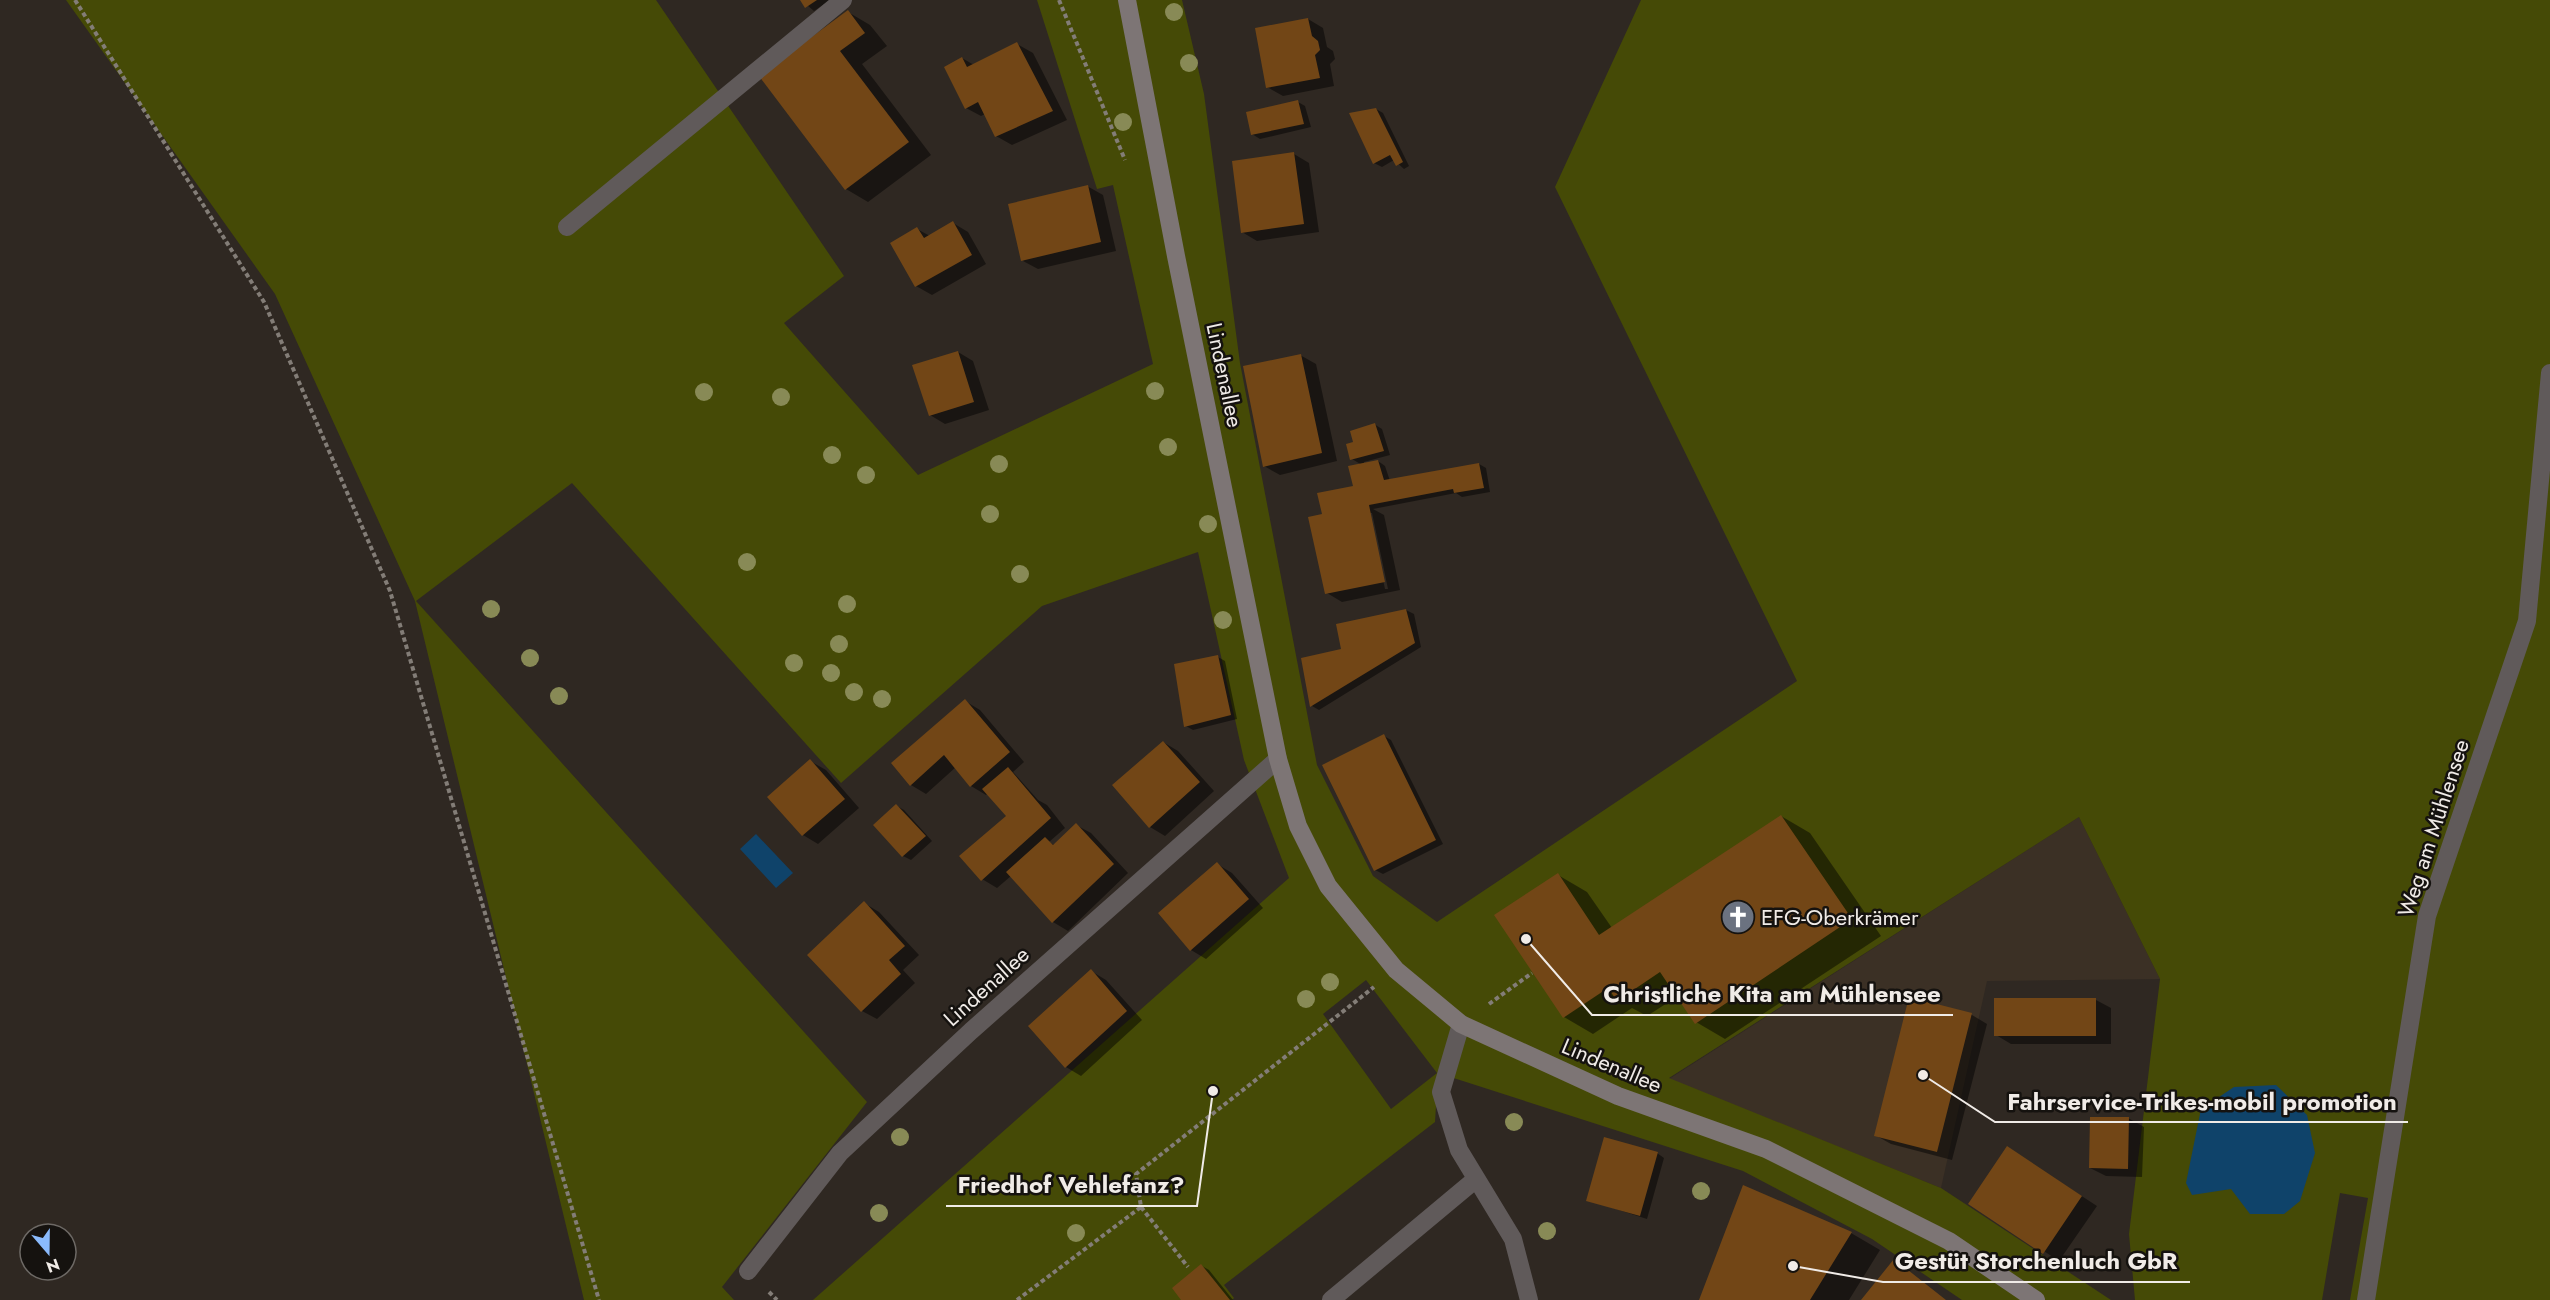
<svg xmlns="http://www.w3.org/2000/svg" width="2550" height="1300" viewBox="0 0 2550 1300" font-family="Jost,sans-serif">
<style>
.built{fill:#3b3025}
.green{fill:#454a06;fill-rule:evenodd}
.water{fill:#0f436a}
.shadow{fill:#0007;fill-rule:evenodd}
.building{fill:#724616}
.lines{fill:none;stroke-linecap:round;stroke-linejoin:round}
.path{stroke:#837d77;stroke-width:4;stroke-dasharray:4.5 3;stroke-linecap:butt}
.service{stroke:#605a5a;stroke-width:18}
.minor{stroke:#605a5a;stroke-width:18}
.secondary{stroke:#7d7575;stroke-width:18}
.tree{fill:#888a56}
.labels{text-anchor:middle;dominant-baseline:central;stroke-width:5;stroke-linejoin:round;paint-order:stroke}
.street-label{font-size:22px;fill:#f0ebe7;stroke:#15120f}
.poi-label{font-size:22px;fill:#f0ebe7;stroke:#15120f;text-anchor:start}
.leader{fill:none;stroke:#f0ebe7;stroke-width:2}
.callout-dot{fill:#f0ebe7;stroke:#15120f;stroke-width:2}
.callout-label{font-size:24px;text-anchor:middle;font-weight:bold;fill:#f0ebe7;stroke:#15120f;stroke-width:5;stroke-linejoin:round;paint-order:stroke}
</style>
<rect width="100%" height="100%" fill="#2f2822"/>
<path class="built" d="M2079,817L2160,979L1987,981L1941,1188L1669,1079Z"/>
<path class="green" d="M66,0H656L844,276L784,323L918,475L1153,364L1113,185L1097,189L1037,0H1182L1204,94L1240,363L1317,765L1373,876L1437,922L1797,681L1555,187L1641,0H2550V1300H2350L2368,1198L2340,1193L2322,1300H2135L2129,1234L2160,979L2079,817L1669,1078L1941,1188L2111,1300H1962L1872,1239L1743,1171L1438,1073L1435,1122L1224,1285L1234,1298L1232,1300H813L1289,878L1244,760L1198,552L1042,606L841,783L572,483L416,601L867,1102L722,1287L734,1300H584L415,601L275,294ZM1366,980L1437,1073L1391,1109L1323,1014Z"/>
<path class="water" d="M756,834L793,873L776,888L740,849Z
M2276,1085L2307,1115L2315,1153L2300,1201L2284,1214H2250L2231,1189L2192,1195L2186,1183L2201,1109L2234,1087Z"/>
<path class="shadow" d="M801,0H830L814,11Z
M848,12L870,25L887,46L862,64L931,155L868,202L846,189L761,77Z
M1308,19L1323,28L1327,47L1333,51L1335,59L1330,64L1334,86L1283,96L1267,87Z
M1017,44L1033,53L1067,120L1012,145L996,136L985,114L981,116L966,108L962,58L974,65Z
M1298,102L1305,106L1311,127L1260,139L1252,134Z
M1376,109L1383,113L1409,166L1404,169L1394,160L1382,167L1374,163Z
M1294,154L1309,163L1319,232L1257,241L1242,232Z
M1087,186L1103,195L1116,251L1038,269L1023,261Z
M953,223L968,232L986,264L932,295L916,286L917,229L930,236Z
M958,352L973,361L989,410L945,424L930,415Z
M1300,355L1316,364L1337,461L1280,475L1264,466Z
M1374,424L1382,429L1390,455L1364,462V464L1378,461L1385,466L1390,481L1479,464L1486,468L1490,492L1462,497L1456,493L1373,509L1384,515L1400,590L1342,602L1327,593L1323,516L1354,487L1362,465L1352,459L1355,443ZM1369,513H1372L1388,589H1385Z
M1406,610L1414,614L1421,647L1319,710L1312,706L1343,650Z
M1218,657L1225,661L1237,719L1193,730L1186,726Z
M965,701L980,710L1024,762L1013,772L1038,800L1047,805L1065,828L1049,842L1054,845L1076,825L1091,833L1128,873L1068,931L1053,922L1011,876L997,888L982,879L1008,816L988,793L986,795L971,786L956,767L926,794L911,785L893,764Z
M1384,736L1391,740L1443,844L1383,874L1375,870Z
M1163,742L1178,751L1214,791L1165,836L1150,827Z
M810,761L826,770L859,808L818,844L803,835L769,797Z
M897,806L904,810L932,841L911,860L903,856L875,825Z
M1781,816L1810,833L1881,936L1725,1039L1696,1022L1678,996L1647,1016L1632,1008L1593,1034L1564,1017L1558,875L1587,892L1612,928Z
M1217,864L1232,873L1263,908L1206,959L1191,950Z
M864,903L879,912L919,955L903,970L915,983L877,1019L862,1011Z
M1091,971L1106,980L1142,1020L1081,1076L1066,1067Z
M1910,999L1972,1015L1987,1024L1952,1160L1891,1144L1875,1135Z
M2096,1000L2111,1008V1044H2011L1996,1035Z
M2128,1118L2144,1127L2142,1177L2106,1176L2090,1168Z
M2008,1148L2097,1206L2059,1261L1971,1203Z
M1657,1153L1664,1158L1647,1219L1588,1200Z
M1851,1233L1880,1250L1849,1300H1700Z
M1202,1266L1209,1270L1233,1300H1183Z"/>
<path class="building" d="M800,0H817L805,8Z
M848,10L865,33L840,51L909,142L845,190L759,76Z
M1308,18L1312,36L1318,41L1320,50L1315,55L1320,78L1266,88L1255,28Z
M1017,42L1053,111L995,137L978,102L965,109L944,67L962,57L967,67Z
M1298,100L1304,124L1251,135L1246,112Z
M1376,108L1403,162L1396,166L1390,155L1373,164L1349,113Z
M1294,152L1304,224L1241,233L1232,161Z
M1088,185L1101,242L1021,261L1008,204Z
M953,221L972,255L915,287L890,243L917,227L924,238Z
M958,351L974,402L929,416L912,365Z
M1301,354L1322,453L1263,467L1243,366Z
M1375,423L1384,451L1350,460L1346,444L1353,442L1350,431Z
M1378,460L1384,480L1479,463L1484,488L1454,493L1453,489L1369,505L1385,582L1325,594L1308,517L1322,514L1317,493L1353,486L1348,466Z
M1406,609L1415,643L1310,707L1301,658L1341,649L1336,624Z
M1218,655L1231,715L1184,727L1174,664Z
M965,699L1010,752L970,787L944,755L910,786L891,763Z
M1384,734L1436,840L1374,871L1322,765Z
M1163,741L1200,782L1149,828L1112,785Z
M810,759L845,799L802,836L767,797Z
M1008,767L1051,818L981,881L959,856L1006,816L982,789Z
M896,804L926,836L902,857L873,825Z
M1781,815L1852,919L1695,1024L1660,972L1617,1001L1608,988L1563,1018L1494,915L1558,873L1599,935Z
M1076,823L1114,864L1052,923L1006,872L1045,837L1053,845Z
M1217,862L1249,899L1190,951L1158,913Z
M864,901L905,946L889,960L901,974L861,1012L807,955Z
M1091,969L1127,1011L1065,1068L1028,1026Z
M1909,997L1972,1013L1937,1152L1874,1136Z
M1994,998H2096V1036H1994Z
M2090,1117H2129L2128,1169L2089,1168Z
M1604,1137L1658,1152L1640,1216L1586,1201Z
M2007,1146L2082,1196L2043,1254L1968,1204Z
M1743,1185L1852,1232L1810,1300H1699Z
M1894,1259L1946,1300H1861Z
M1201,1264L1230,1300H1181L1172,1288Z"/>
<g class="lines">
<path class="path" d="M75,0L264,302L390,591L599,1300
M1059,0L1125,160
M1489,1004L1532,973
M1141,1207L1188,1267
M769,1292L777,1300
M1017,1300L1141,1207L1136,1174L1374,987"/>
<path class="service" d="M567,227L843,0
M1461,1024L1441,1092L1459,1150L1513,1239L1529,1300
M1331,1300L1476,1179
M2366,1300L2427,916L2527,621L2550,373"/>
<path class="minor" d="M748,1271L840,1153L971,1031L1278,759"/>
<path class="secondary" d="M1127,0L1176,256L1278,759L1298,826L1328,886L1396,970L1461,1024L1618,1096L1766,1149L1949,1241L2036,1300"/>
</g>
<g class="tree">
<circle cx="1174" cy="12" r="9"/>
<circle cx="1189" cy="63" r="9"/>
<circle cx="1123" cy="122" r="9"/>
<circle cx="1155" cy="391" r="9"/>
<circle cx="704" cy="392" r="9"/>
<circle cx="781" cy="397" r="9"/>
<circle cx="1168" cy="447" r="9"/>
<circle cx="832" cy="455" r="9"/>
<circle cx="999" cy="464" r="9"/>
<circle cx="866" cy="475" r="9"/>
<circle cx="990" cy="514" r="9"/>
<circle cx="1208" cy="524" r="9"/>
<circle cx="747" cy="562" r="9"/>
<circle cx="1020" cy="574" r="9"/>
<circle cx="847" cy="604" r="9"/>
<circle cx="491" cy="609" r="9"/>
<circle cx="1223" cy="620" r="9"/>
<circle cx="839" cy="644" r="9"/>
<circle cx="530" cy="658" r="9"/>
<circle cx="794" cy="663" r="9"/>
<circle cx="831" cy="673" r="9"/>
<circle cx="854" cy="692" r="9"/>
<circle cx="559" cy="696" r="9"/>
<circle cx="882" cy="699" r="9"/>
<circle cx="1330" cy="982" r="9"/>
<circle cx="1306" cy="999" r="9"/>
<circle cx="1514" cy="1122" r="9"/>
<circle cx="900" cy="1137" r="9"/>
<circle cx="1701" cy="1191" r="9"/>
<circle cx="879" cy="1213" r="9"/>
<circle cx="1547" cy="1231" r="9"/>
<circle cx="1076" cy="1233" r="9"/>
</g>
<defs>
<g id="church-disc" transform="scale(1.725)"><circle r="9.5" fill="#6b7280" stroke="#15120f"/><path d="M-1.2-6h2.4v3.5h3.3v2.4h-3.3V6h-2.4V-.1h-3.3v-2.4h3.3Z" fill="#fff"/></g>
</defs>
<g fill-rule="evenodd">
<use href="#church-disc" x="1738" y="917"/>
</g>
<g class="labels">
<g class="street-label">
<text transform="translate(1225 375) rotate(78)">Lindenallee</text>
<text transform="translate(2433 828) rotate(-72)">Weg am Mühlensee</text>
<text transform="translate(986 986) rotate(-42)">Lindenallee</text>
<text transform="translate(1612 1065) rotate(23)">Lindenallee</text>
</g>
<g class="poi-label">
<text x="1761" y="917">EFG-Oberkrämer</text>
</g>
</g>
<path class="leader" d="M1526 939L1592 1015H1953M1923 1075L1995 1122H2408M1213 1091L1197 1206H946M1793 1266L1883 1282H2190"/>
<g class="callout-dot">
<circle cx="1526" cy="939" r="6"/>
<circle cx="1923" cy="1075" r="6"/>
<circle cx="1213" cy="1091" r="6"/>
<circle cx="1793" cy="1266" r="6"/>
</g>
<g class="callout-label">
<text x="1772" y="1002">Christliche Kita am Mühlensee</text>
<text x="2202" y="1110">Fahrservice-Trikes-mobil promotion</text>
<text x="1071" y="1193">Friedhof Vehlefanz?</text>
<text x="2036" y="1269">Gestüt Storchenluch GbR</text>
</g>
<g transform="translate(48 1252) rotate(160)"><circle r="28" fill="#15120f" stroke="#6d6965" stroke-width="1.5"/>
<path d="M0-4.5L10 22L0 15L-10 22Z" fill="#8abafc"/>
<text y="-9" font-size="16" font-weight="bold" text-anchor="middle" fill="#f0ebe7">N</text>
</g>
</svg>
